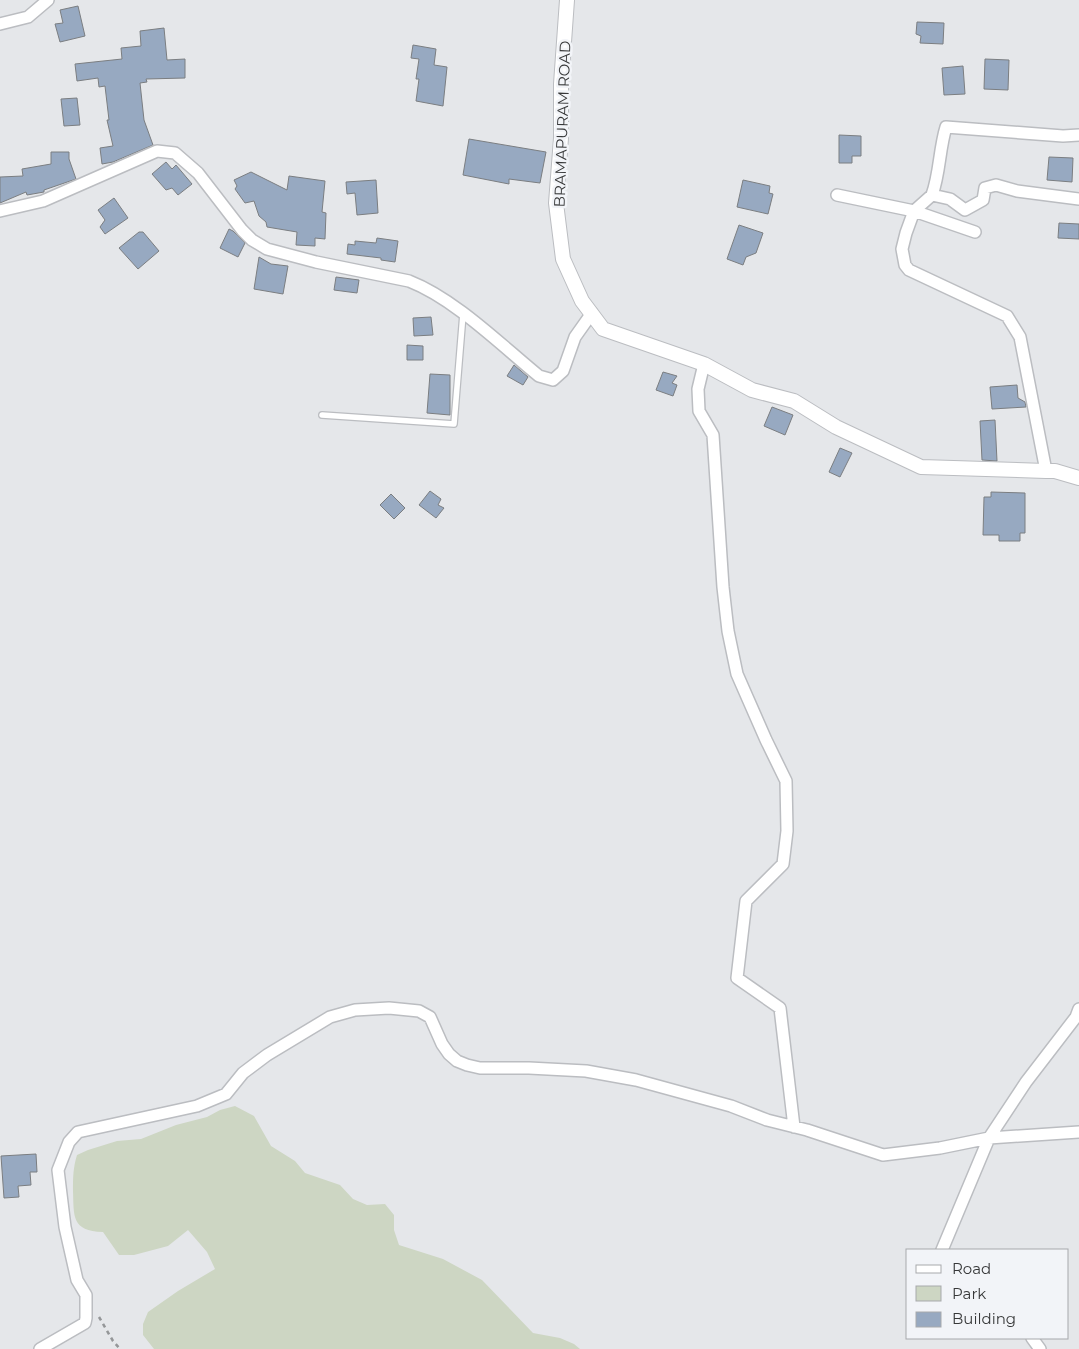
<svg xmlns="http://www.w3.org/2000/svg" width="1079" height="1349" viewBox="0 0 1079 1349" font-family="Montserrat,sans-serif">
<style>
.green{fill:#cdd6c3}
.building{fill:#97a9c1;stroke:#7b7e81}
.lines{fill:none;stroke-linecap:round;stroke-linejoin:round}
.service-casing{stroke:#bbbdc1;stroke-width:8}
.minor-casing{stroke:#bbbdc1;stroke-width:14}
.tertiary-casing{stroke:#bbbdc1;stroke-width:16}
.path{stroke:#949698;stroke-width:2.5;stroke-dasharray:4 4;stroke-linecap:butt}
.service{stroke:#fff;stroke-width:5.5}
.minor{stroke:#fff;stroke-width:11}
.tertiary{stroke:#fff;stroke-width:14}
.labels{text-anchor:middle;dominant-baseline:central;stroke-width:5;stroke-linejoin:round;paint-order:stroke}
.street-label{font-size:15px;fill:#373839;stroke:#f2f4f8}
</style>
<rect width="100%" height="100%" fill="#e5e7ea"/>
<path class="green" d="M235,1106L254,1116L271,1146L295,1161L305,1173L340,1185L353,1199L367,1205L385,1204L394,1215V1230L399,1245L443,1259L482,1280L533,1333L560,1338L574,1344L580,1349H154L143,1335V1324L148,1312L178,1291L215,1269L207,1252L188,1230L168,1246L134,1255H119L103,1232C71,1231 74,1216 73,1191C73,1178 73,1168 77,1155L88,1150L117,1141L141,1139L176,1125L207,1117L220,1110Z"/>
<path class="building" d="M78,6L85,36L60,42L55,24L63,23L60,10Z
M917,22L944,23L943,44L920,43L921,36L916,34Z
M164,28L167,60L185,59V78L146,79L147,82L140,83L144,120L153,145L113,162L102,164L100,148L113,146L107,120H109L105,86L99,87L98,78L77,81L75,64L122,59L121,48L141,46L140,31Z
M413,45L436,49L434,65L447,67L443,106L416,101L419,79H416L419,59L411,58Z
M985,59L1009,60L1008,90L984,89Z
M963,66L965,94L944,95L942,68Z
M77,98L80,125L64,126L61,99Z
M839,135L861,136V156H852V163H839Z
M469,139L546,152L540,183L509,179V184L463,175Z
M51,152H69V159L76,179L44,190V192L27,195L26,192L0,203V177L23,176L22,169L51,164Z
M1049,157L1073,158L1072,182L1047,180Z
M166,162L172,169L176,165L192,184L178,195L172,188L166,190L152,174Z
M251,172L287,190L289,176L325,181L322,212L326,213L325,239L315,238V246L296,245L297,232L267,227L266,222L259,216L254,201L245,203L235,189L237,186L234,180Z
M376,180L378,213L357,215L355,193L347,194L346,182Z
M743,180L770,186L769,193L773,194L768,214L737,207Z
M114,198L128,218L105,234L100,227L105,220L98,210Z
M1059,223L1079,224V239L1058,238Z
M739,225L763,233L756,253L746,257L743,265L727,259Z
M229,229L233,231L245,243L238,257L220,248Z
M139,232H143L159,251L138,269L119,248Z
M377,238L398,241L395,262L381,260V258L347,254L348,244L355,245V241L376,243Z
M259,257L271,264L288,266L283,294L254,289Z
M336,277L359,280L357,293L334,290Z
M431,317L433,335L414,336L413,318Z
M407,345L423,346V360H407Z
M514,365L528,377L523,385L507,376Z
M663,372L677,376L672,383L677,385L673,396L656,390Z
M430,374L450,375V415L427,413Z
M1017,385L1018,398L1025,402L1026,407L992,409L990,387Z
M772,407L793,415L785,435L764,426Z
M995,420L997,461L982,460L980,421Z
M840,448L852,453L840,477L829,472Z
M430,491L441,499L438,505L444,508L436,518L419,505Z
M991,492L1025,493V533H1020V541H999V535H983L984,497H991Z
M391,494L405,508L394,519L380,505Z
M36,1154L37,1172H30L31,1185L18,1186L19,1197L4,1198L1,1156Z"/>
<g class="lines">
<g class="service-casing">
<path id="service" d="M322,415L454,424L463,314"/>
</g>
<g class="minor-casing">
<path id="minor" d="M0,24L28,17L48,0
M1079,135L1063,136L946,127C939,150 940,173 932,195L950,199L965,210L983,200L985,188L996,185L1017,191L1079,199
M837,195L914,211L975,232
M932,195L914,211L906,233L902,249L905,265L909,270L1007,316L1020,337L1046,471
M0,211L43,201L157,151L175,153L198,173L242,230L252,240L267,249L316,262L409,281C455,299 501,345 539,376L553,380L563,371L575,337L592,313
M704,364L698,389L699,411L713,435L723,587L728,631L737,674L766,740L786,781L787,831L783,864L746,901L737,978L780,1008L794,1127
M1079,1009L1076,1017L1026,1082L989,1138L1079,1132
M942,1250L989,1138
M1032,1338L1040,1349
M40,1349L85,1323L86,1318V1295L77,1280L65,1227L58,1170L69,1142L78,1132L197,1106L226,1094L243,1073L267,1055L330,1017L355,1010L389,1008L419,1011L430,1017L442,1044L449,1054L457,1061L467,1065L480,1068H529L586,1071L636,1080L731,1106L767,1120L807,1130L883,1155L940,1148L989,1138"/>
</g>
<g class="tertiary-casing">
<path id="tertiary" d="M567,0L561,84V138L556,203L563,259L582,301L603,329L704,364L752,390L794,401L836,427L921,467L1046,471H1055L1079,478"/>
</g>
<path class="path" d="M99,1317L113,1341L120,1349"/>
<use href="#service" class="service"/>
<use href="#minor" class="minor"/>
<use href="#tertiary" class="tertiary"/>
</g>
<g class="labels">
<g class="street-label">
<text transform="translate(562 124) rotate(-88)">BRAMAPURAM ROAD</text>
</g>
</g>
<rect x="906" y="1249" width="162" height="90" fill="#f2f4f8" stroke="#a7a9ac"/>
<rect x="916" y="1265" width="25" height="8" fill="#ffffff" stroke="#a7a9ac"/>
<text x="952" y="1274" font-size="15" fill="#373839">Road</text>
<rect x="916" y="1286" width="25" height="15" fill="#cdd6c3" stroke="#a7a9ac"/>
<text x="952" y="1299" font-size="15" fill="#373839">Park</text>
<rect x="916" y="1312" width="25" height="15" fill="#97a9c1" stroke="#a7a9ac"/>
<text x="952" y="1324" font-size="15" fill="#373839">Building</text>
</svg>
